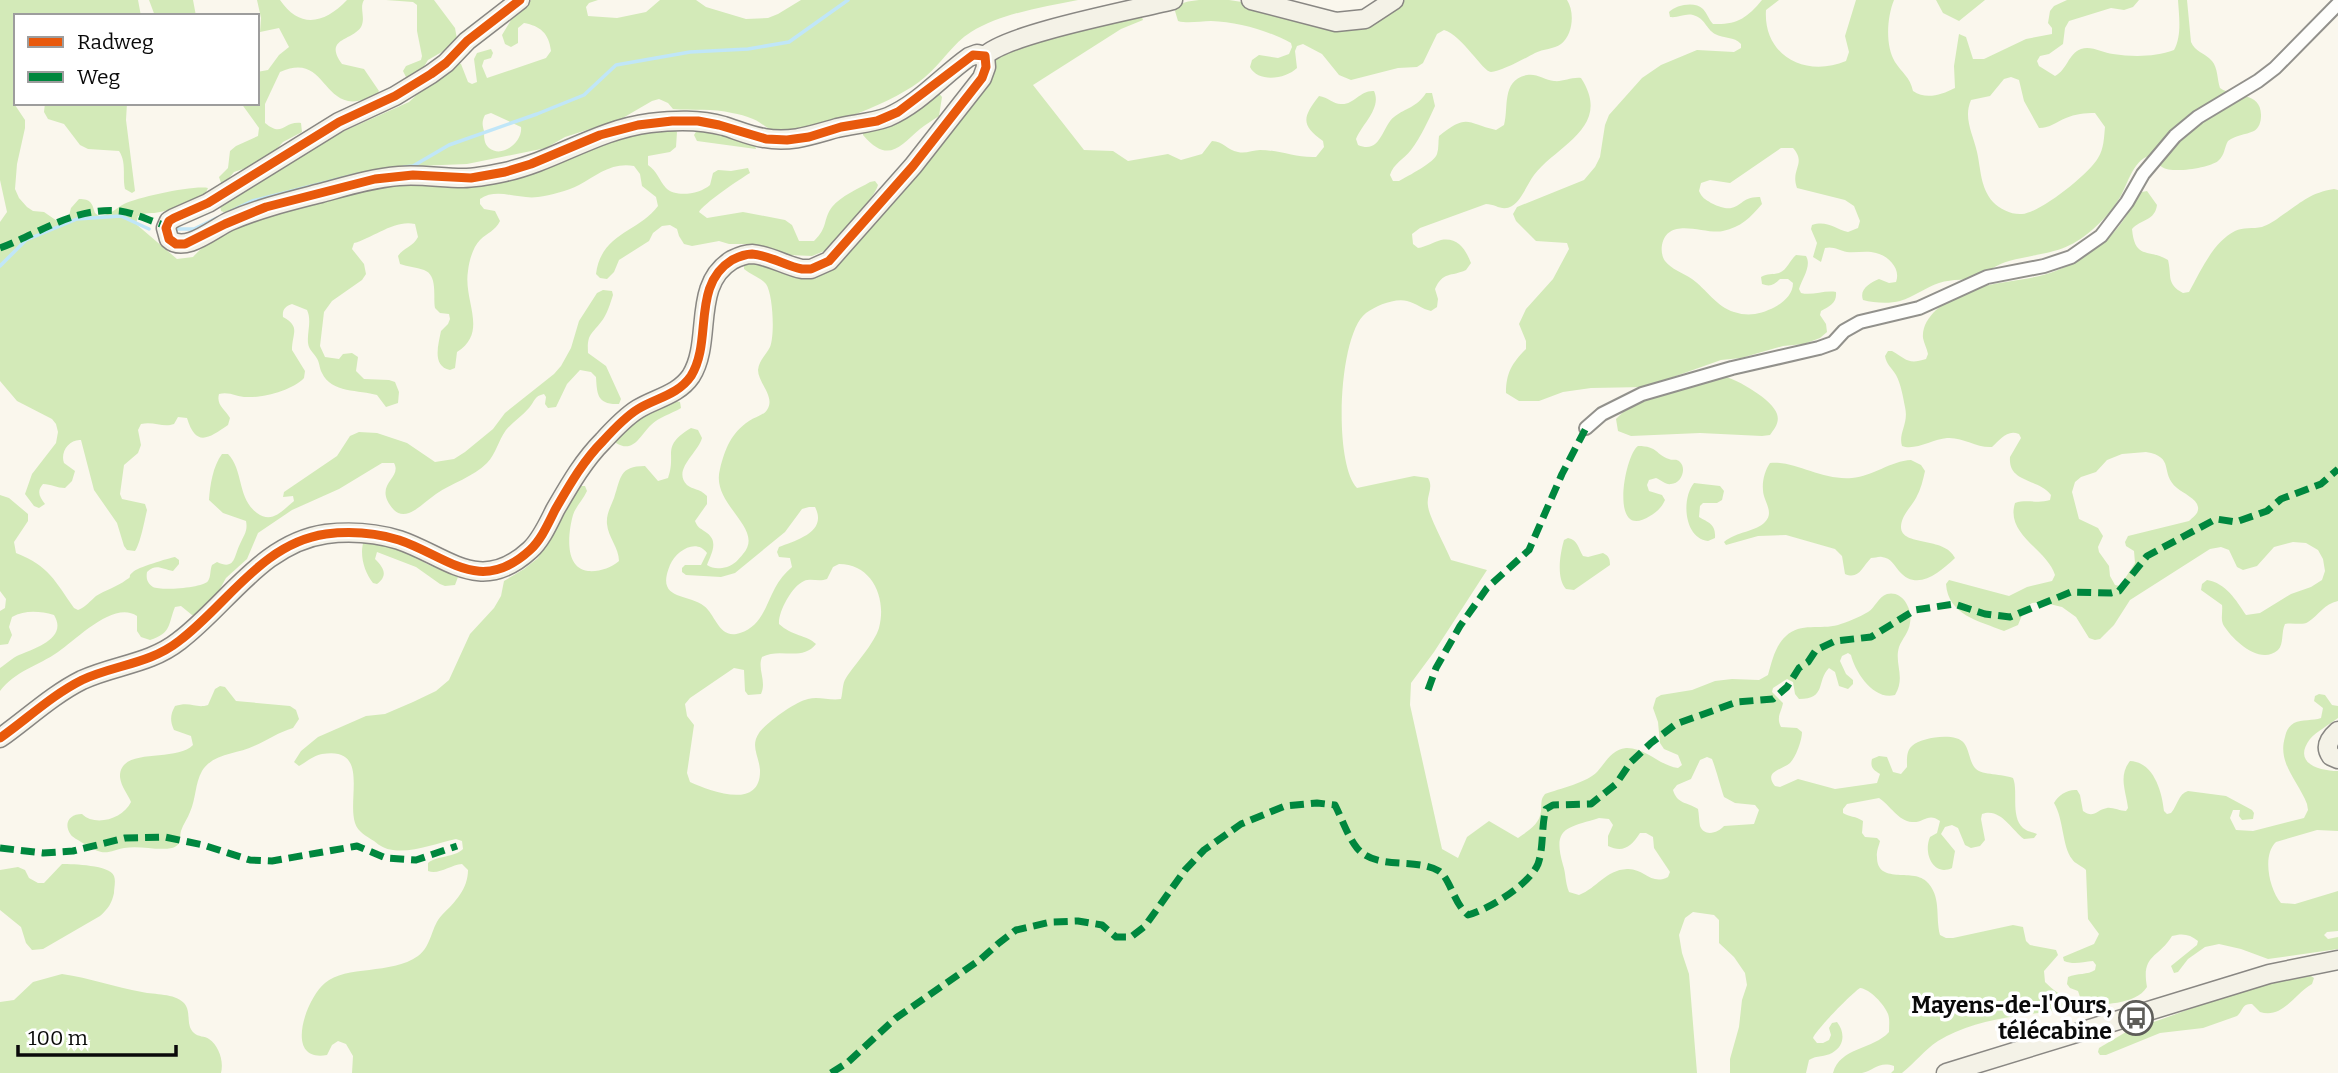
<svg xmlns="http://www.w3.org/2000/svg" width="2338" height="1073" viewBox="0 0 2338 1073" font-family="Bitter,serif">
<style>
.forest{fill:#d3eab8;fill-rule:evenodd}
.lines{fill:none;stroke-linecap:round;stroke-linejoin:round}
.stream{stroke:#c0e6f8;stroke-width:3.5}
.street-casing{stroke:#92918c;stroke-width:16}
.secondary-casing{stroke:#898783;stroke-width:21}
.street{stroke:#fefefc;stroke-width:12}
.secondary{stroke:#f4f2e7;stroke-width:18}
.quiet{stroke:#00873e;stroke-width:7;stroke-dasharray:14 7;stroke-linecap:butt}
.cycleway-casing{stroke:#fff;stroke-width:13}
.cycleway{stroke:#e8590c;stroke-width:9}
.labels{text-anchor:middle;dominant-baseline:central;stroke-width:7;stroke-linejoin:round;paint-order:stroke}
.poi-label{font-size:23px;font-weight:bold;fill:#0a0a0a;stroke:#fff;text-anchor:end}
</style>
<rect width="100%" height="100%" fill="#faf7ed"/>
<path class="forest" d="M0,0H138L141,16H16L15,105L25,120V128L17,164L15,189L19,198L27,207L33,211L44,212L60,223L68,219L71,208L79,199C91,199 92,203 95,213C99,216 98,217 105,215C112,213 118,207 124,204C138,197 194,185 208,188L203,198C189,203 175,209 160,212C152,214 145,212 138,216L136,224L177,259L193,257C227,218 313,202 362,190C377,187 395,179 410,179C430,178 442,189 462,186L601,142H615L623,132L671,127L677,132L676,147L670,152L648,156V165C657,171 659,180 666,188C676,198 700,194 710,185L713,173L718,170L731,171L748,168L750,173C740,179 703,204 699,212L707,218L743,212L785,220L792,225L799,241H814C828,228 823,219 832,207C841,196 858,189 870,182L875,181L878,185C874,200 839,235 827,250L812,256L789,255L754,244H729L719,241L692,246L684,244L679,236L677,229L670,225L662,226L653,233L649,241L619,260L614,272L607,279L600,278L596,274C601,233 639,232 658,206L656,197L642,186L640,174L634,166C612,162 597,175 579,185C567,191 551,195 538,197C519,200 497,187 480,199V204L484,209L495,211L500,221C495,231 487,233 480,240C473,247 469,261 468,271C463,302 489,331 457,352L455,368L450,370C432,366 438,346 441,331L448,324L450,319L449,314L440,313L435,308C433,297 438,275 424,270C416,267 408,267 400,264L398,256C404,247 413,247 418,237L415,224C395,219 373,238 354,243L352,249L364,264L366,274L362,280L332,301L324,312L320,346L325,357L339,359L343,354L352,353L358,357L356,371L364,379L389,380L395,382L399,392L398,403L386,407L377,395C360,390 331,393 322,373C319,368 320,362 316,357C313,352 309,350 308,343C307,331 312,321 307,310L292,304C286,306 282,309 283,317C301,327 292,333 292,350L305,371L304,378C293,390 263,398 247,397C237,397 229,391 219,394C216,405 225,409 230,418L228,425C209,438 196,448 187,418L178,417L174,424C163,428 154,421 141,424L138,430L141,445L138,453L124,465L120,494L122,499L145,504L147,510C145,519 140,545 135,551L127,550L124,546L117,523L94,490L81,440C69,439 60,452 64,463L75,471L72,481L65,488C57,488 51,484 43,484C36,492 40,497 45,504L39,508L34,506L25,494L32,474L56,443L58,432L56,424L52,419L17,401L0,381V222L7,212L0,180Z
M149,0H193L196,16H155Z
M257,0H280C300,29 324,24 347,0H364C359,8 366,18 361,27C352,41 323,38 342,64L364,69L379,91L376,96C368,98 357,103 348,101C321,95 320,54 280,72L265,104V123C283,138 283,121 301,123L302,132L283,142L266,161L234,172L225,183H221L219,177L228,168L230,151L236,146L258,136L259,128L241,103H257V72L268,70L279,55L289,47L279,28L260,32L261,18Z
M386,0H434L455,28L457,39L452,46L428,60L419,75L410,79L406,77L403,71L406,66L421,60L422,56L417,31V5L413,2Z
M531,0H598L589,3L586,7L588,16L617,18L646,12L660,0H696L706,7L746,19L768,18L778,14L801,0H1078C1043,7 1002,13 971,32C953,43 941,64 925,77C897,102 824,129 787,132C767,133 767,125 753,119C746,116 739,114 732,113C713,108 693,111 673,109L668,103L659,99L652,101L621,119L565,137L546,148L467,164L392,167L363,177L231,215L221,211L220,205L333,136L409,102L453,61L461,64L468,82L472,84L477,82L474,59L477,53L491,49L493,53L491,58L484,60L482,66L487,78L546,58L551,51C549,33 540,26 524,23L518,28V43L511,47L505,44L502,35L511,20ZM491,113L521,127C523,141 503,159 489,148C484,144 484,137 484,131C482,124 482,121 485,115Z
M1199,0H1229L1242,2L1336,30L1350,31L1358,29L1405,0H1567C1575,12 1573,35 1561,44C1554,49 1543,49 1535,53C1526,58 1500,72 1491,72C1483,72 1462,35 1444,30L1437,34L1423,63L1417,67L1398,68L1351,80L1339,75L1322,54L1303,44L1297,46L1295,51L1297,68C1286,79 1258,83 1250,67L1252,60L1259,55L1278,58L1289,54L1292,47L1291,43C1267,30 1238,22 1211,21C1200,21 1188,24 1178,21L1175,11C1179,2 1189,1 1199,0Z
M1762,0H1779L1766,10C1763,56 1806,78 1846,61L1849,52L1845,36L1856,0H1894C1887,17 1885,46 1895,62C1902,73 1910,77 1913,91C1926,100 1941,95 1955,88L1954,66L1959,34L1966,37L1973,59H1984L2026,39L2052,34V28L2048,23L2050,11L2054,6L2067,0H2139L2133,7L2124,10L2111,8L2069,21L2065,28L2063,44L2049,54L2040,56L2037,61L2039,66L2055,76C2067,70 2068,54 2081,49C2091,45 2103,53 2113,54C2133,57 2155,57 2174,50C2182,36 2179,16 2178,0H2187L2191,42C2195,52 2205,53 2212,61C2218,68 2217,79 2220,88C2234,98 2262,91 2261,116C2261,122 2259,128 2254,131C2245,135 2236,135 2228,141C2224,148 2225,155 2218,161C2209,168 2172,174 2162,167C2157,164 2156,159 2150,156C2132,159 2127,189 2117,202C2111,212 2101,222 2092,230C2064,255 2042,252 2009,261C1998,264 1990,270 1980,275C1967,282 1953,278 1939,283C1926,287 1914,297 1900,301C1889,304 1874,303 1863,300C1859,289 1870,283 1879,279L1889,283L1896,282C1901,269 1889,256 1876,253C1867,250 1857,253 1847,252C1839,250 1833,246 1825,248L1821,262L1813,257L1817,243L1811,229L1812,225C1827,220 1835,229 1848,232L1858,228L1860,221L1854,206L1845,200L1797,188C1790,169 1807,164 1793,148H1781L1730,183L1710,180L1701,183L1699,191C1702,198 1705,199 1711,203C1741,218 1736,196 1760,197L1762,204C1750,218 1741,227 1723,231C1705,235 1668,215 1662,245C1661,250 1662,257 1665,261C1671,269 1683,273 1692,279C1706,289 1717,307 1734,312C1749,317 1761,314 1775,307C1784,302 1793,294 1793,283L1788,279H1780C1774,285 1770,287 1762,284L1761,277C1768,273 1772,275 1779,273C1787,270 1790,260 1796,255L1806,256C1812,266 1802,279 1799,289L1801,293C1812,296 1824,290 1836,292C1837,303 1830,306 1821,311L1820,315L1826,324L1827,332L1820,338L1804,344L1783,346L1741,358L1721,360L1645,387L1591,388L1563,392L1539,401H1519L1506,393C1506,373 1512,363 1526,349V341L1519,324L1526,309L1553,279L1569,249L1567,243L1536,241L1516,221L1513,214L1517,207L1584,180L1595,167L1600,157L1605,125L1609,115L1642,78L1661,65L1697,50L1734,52L1741,48V44C1734,36 1724,39 1715,34C1706,29 1705,18 1693,15C1685,13 1679,18 1670,17L1669,12C1676,5 1695,1 1703,9C1707,13 1709,20 1713,24C1737,25 1747,18 1762,0ZM2011,77L2019,80L2024,101L2039,128C2050,128 2056,122 2066,118C2075,114 2085,113 2095,113L2105,127C2104,137 2104,149 2098,158C2089,174 2040,213 2022,214C2012,215 2000,209 1993,202C1980,187 1981,169 1977,152C1973,134 1963,118 1971,100L1990,96L2004,79Z
M1936,0H1985L1959,21L1943,13Z
M1140,12L1143,20L1121,29L1033,85L1084,150L1113,151L1128,161L1168,154L1181,160L1202,154L1212,141C1223,141 1227,150 1238,152C1245,154 1253,150 1260,150C1280,150 1296,158 1316,157L1324,147L1323,141C1301,125 1302,118 1319,96C1328,97 1333,104 1341,104C1354,105 1360,90 1374,91C1382,108 1362,124 1356,139L1358,145C1381,155 1382,126 1394,117C1407,107 1416,108 1426,93H1432L1435,106C1428,121 1421,137 1411,150C1404,159 1393,164 1390,175L1393,181H1399C1408,176 1435,162 1437,154C1439,148 1438,142 1439,136C1468,113 1466,123 1496,130L1504,125C1509,108 1501,80 1527,75C1536,73 1545,80 1554,81C1563,82 1571,77 1581,78C1613,127 1557,145 1534,175C1527,184 1522,200 1512,206C1502,212 1496,204 1486,204L1420,228L1412,234L1413,244L1418,248C1426,247 1433,242 1441,240C1458,237 1466,250 1471,263L1466,270C1451,277 1443,271 1435,289L1438,299L1437,307L1431,311C1422,309 1416,303 1407,301C1394,298 1376,306 1366,313C1338,334 1333,463 1357,488L1414,476L1428,478C1434,488 1426,495 1428,506C1429,517 1446,547 1451,560L1487,570L1434,652L1411,683L1410,705L1442,849L1458,858L1467,837L1489,821L1518,838C1528,831 1540,824 1541,811C1542,803 1540,800 1545,794C1559,789 1588,782 1597,772C1606,762 1611,750 1626,748C1645,747 1660,766 1678,768L1682,765L1678,755L1664,749L1660,743L1658,722L1653,708L1656,698L1661,695L1692,690L1715,681L1732,679L1759,680L1768,675C1772,661 1775,646 1786,636C1801,622 1820,630 1838,625C1847,622 1860,617 1868,612C1875,608 1878,597 1887,594C1903,590 1913,610 1910,623C1909,632 1902,639 1899,647C1894,664 1906,677 1895,695C1874,701 1855,672 1851,655L1848,653L1842,656L1840,661L1846,674L1853,680V684L1848,689L1839,686L1835,672L1829,668C1816,681 1827,699 1799,699L1795,694L1793,682L1787,679L1773,688L1772,692L1783,703C1781,713 1776,717 1781,727L1797,728L1802,732C1802,740 1796,757 1790,763C1782,770 1763,771 1775,786L1780,787L1798,779L1835,789L1877,783L1880,774C1873,770 1870,767 1872,759L1879,756L1887,757L1893,772L1901,774L1907,767C1907,760 1906,751 1912,746C1921,737 1956,732 1964,743C1970,751 1969,762 1976,769C1982,775 2003,774 2013,778C2019,792 2009,820 2026,830C2029,832 2033,832 2037,834L2034,838L2024,839C2011,829 2000,807 1982,814L1981,819L1985,840L1980,846L1971,848L1965,845L1958,828L1952,825L1945,827L1941,834L1955,851L1952,868C1933,877 1923,853 1930,837L1937,833L1940,821C1928,812 1924,823 1912,822C1898,821 1890,805 1879,798L1847,804L1843,809V813C1849,817 1856,816 1863,821L1862,833L1865,837L1877,838L1880,841C1879,846 1876,851 1877,857C1877,885 1912,868 1926,881C1942,896 1935,916 1940,935L1946,938H1953L2013,925L2023,927L2026,941L2030,945L2056,950L2058,955L2044,971L2045,982C2054,991 2068,1002 2080,997L2078,991L2070,988L2067,984L2068,977C2077,973 2088,975 2095,970L2096,965L2093,961C2082,962 2074,965 2064,961L2063,957L2094,944L2099,934L2088,919L2086,870C2081,865 2075,864 2072,859C2062,846 2064,820 2054,803C2058,795 2068,789 2077,790L2080,795L2083,811C2094,819 2096,810 2107,808C2112,807 2120,811 2126,811L2128,808C2126,791 2118,776 2130,761C2154,762 2162,792 2164,811L2167,814L2171,813C2178,805 2178,794 2188,791L2226,796L2252,810L2254,813L2253,819L2242,820L2239,816L2240,810H2233L2230,818L2236,830L2253,831L2304,818L2308,810L2307,804C2298,781 2277,763 2285,737C2286,731 2289,726 2294,723C2302,719 2313,721 2321,718L2323,708L2314,701L2315,696L2319,694L2325,695L2332,705L2338,706V718C2329,725 2317,731 2310,739C2292,763 2319,771 2338,771V831L2317,830L2276,842C2262,855 2269,889 2281,903L2295,904L2338,891V931L2327,932L2324,935L2328,939L2338,937V949L2268,959L2241,949L2219,944L2205,947L2188,959L2178,972L2174,973L2171,966L2197,945L2198,941C2190,934 2182,933 2172,936C2158,959 2141,954 2147,987C2135,1006 2102,1003 2082,1007C2035,1015 1980,1015 1938,1041C1924,1050 1915,1063 1902,1073H1891L1894,1070V1066C1879,1061 1875,1070 1862,1073C1853,1073 1842,1073 1833,1073C1840,1047 1873,1050 1889,1032C1889,1026 1890,1019 1888,1014C1884,1004 1870,989 1860,988C1852,993 1815,1031 1813,1038L1817,1043H1823L1829,1040L1831,1035L1829,1028L1832,1023L1837,1022C1845,1032 1845,1046 1832,1053C1825,1057 1817,1055 1809,1060L1806,1073H1730V1059L1739,1027L1742,1000L1747,985L1745,973L1734,957L1719,943V920L1714,915L1693,912L1685,918L1679,935L1682,953L1689,974L1697,1073H352L353,1056L346,1044L338,1041L332,1045L327,1055C283,1063 306,998 325,983C346,965 391,975 418,956C432,946 431,926 442,915C455,902 468,889 468,870L462,864C450,865 439,875 428,871V863C438,855 454,858 463,849L462,841L456,839C437,843 413,853 393,850C385,849 380,846 374,841C366,836 358,832 355,823C347,798 370,746 322,754C312,756 307,762 299,766L294,762L301,751L318,737L366,716L385,714L413,702L436,691L449,680L470,634L494,608L501,596L504,581L524,569L538,558L576,486H585L587,491C583,500 576,506 573,515C568,533 564,568 588,571C599,572 611,568 619,561C619,548 608,537 607,524C606,514 611,506 614,498C621,478 619,466 645,466L658,481L668,478C677,453 660,447 691,428L698,430L702,438C698,453 672,470 687,485C693,490 699,488 707,496V504L695,521C698,529 701,528 707,533C719,542 711,554 707,565C713,569 719,569 727,567C734,565 739,559 743,554C766,528 710,505 720,469C725,449 731,433 749,421C755,417 764,415 767,410C776,397 758,383 758,370C759,360 766,355 770,347C775,335 773,294 766,284C760,277 751,275 744,269V264L748,261L814,273L913,177L991,82L995,56L1014,47ZM809,507H815C828,532 796,540 779,547L777,552L779,557L790,558L792,567C785,573 779,580 775,588C766,605 761,627 740,633C719,640 716,615 704,606C687,593 655,601 670,565C676,551 696,538 707,553L701,565H685L682,568V572L686,575L721,577L735,573L785,532L802,509ZM839,564C872,564 887,598 879,628C874,644 855,664 846,678C842,684 843,692 841,699C830,701 819,696 808,699C795,702 767,722 759,733C750,746 759,756 760,770C761,811 710,791 690,782L687,773L694,725L687,716L685,704L690,698L734,668L744,670L745,691L748,695L761,694C767,681 757,669 762,657C780,647 802,662 816,644C807,635 792,636 779,624C778,612 792,586 804,581C811,578 819,582 827,579L833,567ZM1707,757L1712,759C1716,769 1720,785 1724,797L1735,803L1755,805L1759,810L1754,824L1724,826C1719,832 1705,838 1700,826C1699,821 1699,814 1698,809C1687,802 1677,804 1673,790L1677,785L1691,779L1700,760ZM1599,818L1609,819L1613,825L1608,836V846C1623,853 1631,847 1640,833H1646L1653,837L1654,848L1670,872L1668,877C1651,886 1644,868 1627,869C1606,870 1597,888 1579,895L1569,892C1565,882 1566,874 1563,865C1552,827 1567,828 1599,818Z
M938,92L942,97L939,116C933,120 926,124 920,129C899,147 888,164 863,135V132Z
M45,103H127L126,120L135,191L132,193L125,189C122,176 127,163 119,151L88,149L80,145L64,124L48,119L44,112Z
M700,125L755,145L756,149L697,141L694,135Z
M2334,189L2338,190V601C2324,604 2319,615 2308,622C2302,626 2292,622 2285,624C2281,632 2284,644 2278,650C2260,666 2233,640 2224,626C2220,620 2223,612 2222,605L2201,590L2202,584L2207,580C2226,583 2236,600 2246,615L2260,613L2291,594L2311,587L2322,580L2325,571L2323,559L2318,550L2306,543L2293,542L2274,547L2257,566L2243,570L2237,567L2229,550L2221,547L2210,549L2130,600L2114,625L2100,639L2095,640L2089,638L2076,617L2062,607L2041,602L2032,603L2025,608L2018,625L2004,631C1979,621 1948,615 1946,584L1949,580L2009,596L2027,587L2052,581L2055,575C2047,549 2005,535 2015,503C2027,499 2038,504 2050,500L2051,495C2038,478 2008,483 2010,457L2021,438L2019,434C2007,429 2000,440 1992,447C1976,448 1964,437 1947,438C1933,439 1915,451 1902,446C1898,433 1909,424 1905,407C1903,397 1901,384 1896,375C1892,368 1886,364 1885,356L1888,351H1892C1906,359 1908,365 1926,359L1928,354C1927,349 1924,343 1923,338C1922,327 1928,318 1936,310C1975,276 2016,287 2058,270C2081,260 2108,243 2122,222C2129,214 2132,203 2137,193L2147,191L2157,205C2155,221 2141,219 2132,229C2135,261 2149,248 2168,260C2172,276 2166,284 2183,293L2189,292C2201,271 2212,243 2235,231C2243,227 2253,229 2262,227C2268,225 2276,220 2281,216C2301,203 2309,193 2334,189ZM2146,452C2176,457 2159,473 2177,488C2183,493 2197,499 2198,507C2199,514 2193,517 2189,521L2128,536L2125,542L2126,546L2134,551L2135,563L2120,586L2115,585L2110,576L2109,566L2099,552L2098,547L2103,536L2098,528L2079,519L2072,492L2075,482L2081,477L2096,472L2107,460L2122,454Z
M603,290L612,291L613,295C610,304 607,315 601,322C591,335 587,334 588,353L606,366L621,399L619,404C597,405 597,394 596,377L591,372L580,370L567,384L556,407L548,408L545,404L546,397L544,394C534,396 535,401 529,408C522,416 513,422 506,430C498,441 496,454 487,463C473,477 452,483 436,494C427,500 419,509 409,513C403,515 398,514 394,510C371,484 403,479 394,463H382L339,489L292,510L258,533L247,559L226,578L216,596L198,615H192L181,606L175,607C168,624 172,633 150,640L141,637L137,631V616C114,600 77,639 58,652C38,666 15,671 0,691V668C6,664 12,658 19,655C36,648 68,638 54,615C39,611 25,610 12,617L9,627L12,635L8,644L0,645V611L5,608L6,599L0,591V495L9,498L28,514V521L14,542L16,553C49,566 55,581 74,608L78,610C86,607 90,601 96,596C105,590 117,587 126,580C134,575 126,578 133,572C136,568 169,558 175,557L179,560V564L173,571C162,569 156,563 147,572C146,578 147,583 153,587C161,591 203,588 208,581C211,577 210,569 212,565L217,562C236,571 234,555 240,544C244,535 248,531 246,521L223,513L209,500C210,485 213,466 222,454H228C244,471 237,498 257,513C272,524 282,511 294,501L293,496L283,497L284,492L337,456L350,436L359,432L377,433L407,443L435,462L454,459L465,452L493,429L505,413L554,374L561,366L571,348L579,321L597,293Z
M1723,376C1737,379 1773,400 1777,414C1780,423 1774,429 1770,435L1762,436L1700,433L1631,436L1618,431L1616,419L1634,401Z
M676,401L680,402L681,408C671,414 659,417 651,425C640,435 634,454 616,443L615,439L632,419Z
M1638,446C1658,446 1656,455 1669,459C1674,461 1676,458 1680,462C1687,469 1681,484 1671,484C1666,485 1661,480 1656,478L1649,480L1647,485L1649,491L1662,495L1665,500C1662,507 1657,512 1650,516C1608,543 1625,454 1638,446Z
M1911,460L1921,465L1925,471C1923,480 1921,489 1916,498C1911,507 1901,516 1901,527C1901,547 1945,536 1955,558C1939,573 1917,592 1899,571C1894,565 1891,558 1882,557C1879,556 1875,558 1871,558C1862,567 1859,580 1845,574L1842,556L1835,549L1786,535L1758,536L1726,545L1724,542C1737,531 1756,532 1765,522C1775,512 1763,501 1763,490C1762,481 1765,470 1770,463C1793,460 1823,481 1852,478C1873,476 1891,461 1911,460Z
M1694,483L1720,486L1724,491L1722,500L1717,503H1703L1700,506L1699,517C1709,523 1716,524 1715,538L1708,541C1684,538 1681,499 1694,483Z
M1568,538C1578,540 1578,548 1583,556L1588,557L1603,553C1609,556 1610,559 1610,565L1574,590L1566,589C1556,578 1560,554 1564,540Z
M364,540L391,543L427,564L458,577L455,585L445,586L440,584L416,567L377,552L375,559C383,567 389,575 377,584L373,583C364,572 359,554 364,540Z
M220,686L225,687L236,701L290,706L296,710L299,719L293,728C279,732 268,740 254,746C238,754 213,753 202,771C195,783 196,799 190,812C188,818 183,824 181,831C179,839 182,845 172,848C157,851 140,845 124,848C116,849 107,855 98,851C95,850 73,838 71,835C63,824 69,814 82,814C95,827 123,819 131,802C128,794 121,787 120,777C119,746 176,763 193,745L191,736L174,730C170,721 170,715 175,706C191,701 196,709 208,705L215,689Z
M62,864C73,864 110,865 114,876C116,881 114,888 114,893C112,903 108,909 100,916L43,949L32,950L26,943L21,927L0,910V870L18,867L25,870L29,878L38,883H44Z
M62,974C90,978 115,987 142,992C155,995 174,993 184,1003C192,1012 185,1025 194,1033C198,1037 205,1036 209,1039C219,1046 224,1061 221,1073H0V1002L14,1000L33,982Z
M2311,976L2314,978L2312,984C2294,994 2283,1019 2260,1012L2252,1004C2241,1004 2244,1010 2237,1016L2203,1028L2160,1033L2106,1055H2100L2098,1052L2099,1048L2126,1032L2138,1027C2195,1010 2251,979 2311,976Z"/>
<g class="lines">
<path class="stream" d="M404,167L413,166L449,145L537,114L584,95L616,65L690,52L748,49L789,42L848,0
M175,229H194L252,201L359,174
M0,266L26,240L77,219L121,216L149,229"/>
<g class="street-casing">
<path id="street" d="M1586,428L1602,414L1642,394L1732,368L1819,348L1833,343L1844,331L1860,322L1919,308L1987,277L2044,266L2071,257L2101,236L2127,202L2143,174L2175,136L2198,117L2258,81L2275,68L2338,4"/>
</g>
<g class="secondary-casing">
<path id="secondary" d="M520,0L467,41L446,63L431,74L395,96L339,122L208,203L174,218L169,221L166,228L169,239C185,254 214,228 230,221C260,208 290,201 321,193C347,186 373,178 399,176C420,174 441,178 463,178C477,178 491,175 505,172C555,161 596,130 650,123C675,120 699,119 724,126C737,130 750,136 764,138C791,143 812,135 837,128C854,124 872,123 888,117C920,103 942,76 969,57L977,54L985,56
M1251,0L1336,22L1365,19L1394,0
M985,56C1005,34 1138,9 1173,0
M2338,731C2330,738 2324,746 2331,756L2338,759
M0,738C27,719 52,695 82,680C114,665 150,664 179,641C227,605 262,543 326,534C351,531 376,533 399,540C447,556 480,596 530,550C541,540 548,524 555,510C569,486 583,461 603,441C613,430 625,417 638,409C656,398 678,395 691,376C713,341 691,285 732,260C738,257 745,254 752,254C769,255 786,266 802,269H811L829,261L913,166L982,78L986,67L985,56
M1946,1073L2269,974L2338,960"/>
</g>
<use href="#street" class="street"/>
<use href="#secondary" class="secondary"/>
<path class="quiet" d="M0,248C40,233 74,207 120,211C135,213 152,222 167,226
M1428,690L1436,668L1460,626L1487,588L1529,550L1562,474L1586,428
M0,848L43,853L73,851L125,838L165,837L203,845L250,860L272,861L357,846L386,858L416,860L457,846
M831,1073L847,1063L896,1018L981,959L999,943L1016,930L1051,922L1078,921L1102,925L1116,937H1131L1145,926L1185,870L1204,850L1241,824L1285,806L1317,803L1335,805C1342,819 1348,837 1357,848C1376,871 1415,857 1439,871C1450,878 1454,904 1468,915C1489,909 1529,885 1538,864C1544,847 1541,826 1546,809L1553,805L1591,804L1616,784L1631,762L1651,743L1676,724L1737,702L1773,699L1787,687L1799,668L1808,662L1816,650L1835,641L1871,637L1915,610L1954,604L1985,614L2010,617L2071,592L2111,593L2119,591L2147,556L2216,519L2236,522L2267,511L2281,499L2321,484L2338,469"/>
<g class="cycleway-casing">
<path id="cycleway" d="M0,738C27,719 52,695 82,680C114,665 150,664 179,641C227,605 262,543 326,534C351,531 376,533 399,540C447,556 480,596 530,550C541,540 548,524 555,510C569,486 583,461 603,441C613,430 625,417 638,409C656,398 678,395 691,376C713,341 691,285 732,260C738,257 745,254 752,254C769,255 786,266 802,269H811L829,261L913,166L982,78L986,67L985,56L973,55L898,112L877,121L841,127L809,137L787,140L766,139L719,125L698,121H672L638,125L600,135L531,164L505,172L471,178L413,175L375,179L266,207L225,224L185,244H176L169,239L166,228L169,221L174,218L208,203L339,122L395,96L431,74L446,63L467,41L520,0"/>
</g>
<use href="#cycleway" class="cycleway"/>
</g>
<defs>
<g id="bus-ring" transform="scale(1.75)"><circle r="9.5" fill="#fff" stroke="#5e5d59" stroke-width="1.5"/><path d="M-5-6H5V4H4V6H2V4H-2V6H-4V4H-5ZM-3.5-4V0h7V-4ZM-3.5 1.2v1.5H-2V1.2ZM2 1.2v1.5H3.5V1.2Z" fill="#5e5d59"/></g>
</defs>
<g fill-rule="evenodd">
<use href="#bus-ring" x="2136" y="1018"/>
</g>
<g class="labels">
<g class="poi-label">
<text x="2112" y="1005">Mayens-de-l'Ours,<tspan x="2112" dy="26">télécabine</tspan></text>
</g>
</g>
<rect x="14" y="14" width="245" height="91" fill="#ffffff" stroke="#9d9d9d" stroke-width="2"/>
<rect x="28" y="37" width="35" height="10" fill="#e8590c" stroke="#9d9d9d" stroke-width="2"/>
<text x="77" y="49" font-size="21" fill="#0a0a0a">Radweg</text>
<rect x="28" y="72" width="35" height="10" fill="#00873e" stroke="#9d9d9d" stroke-width="2"/>
<text x="77" y="84" font-size="21" fill="#0a0a0a">Weg</text>
<path d="M18 1045v10h158v-10" fill="none" stroke="#0a0a0a" stroke-width="3.5"/>
<text x="28" y="1045" font-size="21" fill="#0a0a0a" stroke="#ffffff" stroke-width="5" paint-order="stroke">100 m</text>
</svg>
